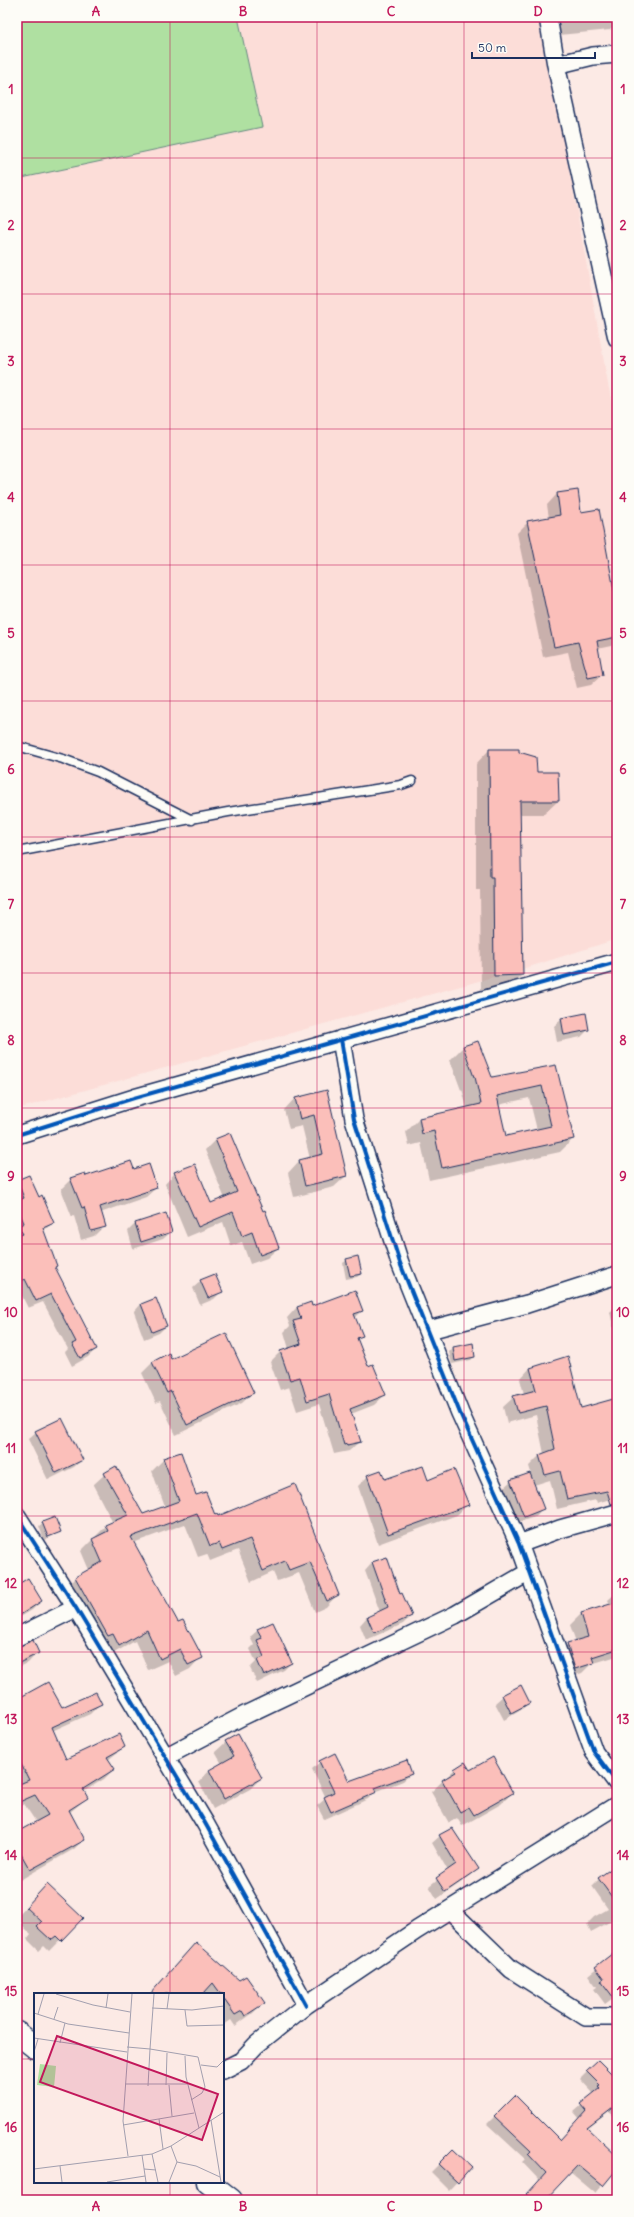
<svg xmlns="http://www.w3.org/2000/svg" width="634" height="2217" viewBox="0 0 634 2217" font-family="Delius,sans-serif">
<style>
.built{fill:#fcddd8}
.green{fill:#afe0a1;stroke:#658880}
.shadow{fill:#0003;fill-rule:evenodd}
.building{fill:#fbbfba;stroke:#1b2f5e;fill-rule:evenodd}
.lines{fill:none;stroke-linecap:round;stroke-linejoin:round}
.service-casing{stroke:#1b2f5e;stroke-width:11}
.minor-casing{stroke:#1b2f5e;stroke-width:20}
.secondary-casing{stroke:#1b2f5e;stroke-width:25}
.service{stroke:#fdfcf7;stroke-width:8}
.minor{stroke:#fdfcf7;stroke-width:17}
.secondary{stroke:#fdfcf7;stroke-width:22}
.cycleway-casing{stroke:#fdfcf7;stroke-width:6}
.cycleway{stroke:#0057b8;stroke-width:4}
.grid{fill:none;stroke:#c2185b;stroke-width:1;stroke-opacity:0.55}
.inset-road{fill:none;stroke:#a29faf;stroke-width:1}
.view{fill:#c2185b;fill-opacity:0.15;stroke:#c2185b;stroke-width:2}
.inset-edge{fill:none;stroke:#1b2f5e;stroke-width:2}
.neatline{fill:none;stroke:#c2185b;stroke-width:1.5}
.grid-label{font-size:13px;text-anchor:middle;font-weight:bold;fill:#c2185b}
</style>
<rect width="100%" height="100%" fill="#fceae5"/>
<filter id="ink" filterUnits="userSpaceOnUse"><feTurbulence type="fractalNoise" baseFrequency=".025" numOctaves="2"/><feDisplacementMap in="SourceGraphic" scale="8" xChannelSelector="R" yChannelSelector="G"/><feConvolveMatrix kernelMatrix="1 2 1 2 8 2 1 2 1" color-interpolation-filters="sRGB"/></filter>
<g filter="url(#ink)">
<path class="built" d="M17,17H542L608,384L617,426V939L529,967L17,1109Z"/>
<path class="green" d="M17,17H238L262,127L17,179Z"/>
<path class="shadow" d="M544,17H617V23L610,30L549,36Z
M557,494L581,513L617,611V640L611,646L597,649L602,675L591,685L577,688L568,652L543,657L517,533L528,522L549,518L547,505Z
M489,750L518,753L558,801L544,814H519L522,975L509,988L481,989L480,890H476V764Z
M562,1019L588,1030L581,1037L557,1042L554,1026Z
M477,1042L491,1078L555,1066L573,1139L560,1152L429,1180L421,1143L409,1146L406,1132L419,1119L467,1109L462,1089L461,1090L450,1060L463,1047ZM529,1098L537,1130L505,1137L498,1105Z
M326,1091L346,1176L334,1187L294,1197L288,1173L299,1161L310,1159L302,1126L289,1129L284,1110L295,1098Z
M229,1134L278,1248L267,1258L250,1264L242,1242L231,1246L223,1222L187,1237L165,1184L175,1173L211,1205L225,1199L205,1150L215,1140Z
M617,1166V1179L613,1172Z
M133,1170L156,1188L146,1197L100,1213L104,1226L94,1236L81,1240L74,1216L72,1217L61,1189L71,1179Z
M28,1176L38,1198L53,1223L43,1231L54,1267L96,1349L88,1357L72,1366L65,1352L68,1349L43,1302L28,1308L17,1286V1181Z
M135,1224L171,1232L163,1239L133,1249L128,1231Z
M347,1260L361,1274L357,1277L346,1279L343,1263Z
M201,1281L221,1292L214,1299L200,1305L193,1288Z
M141,1304L166,1326L159,1333L144,1339L134,1312Z
M617,1305V1340H616L610,1312Z
M297,1307L362,1311L355,1318L361,1335L357,1340L368,1367L385,1395L374,1405L351,1414L360,1441L349,1451L334,1454L319,1404L297,1411L289,1387L280,1390L270,1362L280,1352L289,1349L284,1332L290,1326L287,1318Z
M472,1344L474,1357L471,1360L452,1364L449,1352L453,1348Z
M171,1360L253,1393L242,1403L176,1435L160,1401L156,1403L142,1373L152,1363Z
M530,1368L580,1409L617,1399V1497L597,1503L596,1500L557,1509L550,1480L534,1485L542,1509L535,1517L516,1523L503,1488L511,1481L531,1473L529,1466L539,1456L544,1454L536,1415L507,1423L503,1407L514,1397L524,1394L520,1379Z
M36,1432L82,1460L74,1467L48,1480L28,1439Z
M164,1459L214,1517L217,1518L294,1485L337,1595L326,1607L315,1612L299,1573L277,1581L273,1572L251,1582L238,1550L210,1561L207,1554L198,1557L185,1524L133,1543L177,1624L201,1657L190,1669L176,1676L168,1661L148,1670L135,1641L107,1657L64,1590L76,1578L89,1570L81,1551L106,1526L113,1523L93,1485L105,1474L142,1515L165,1507L152,1471Z
M368,1476L384,1480L427,1481L467,1505L457,1515L378,1544L358,1486Z
M43,1523L60,1532L44,1540L39,1526Z
M372,1563L400,1595L411,1616L403,1624L366,1640L360,1625L367,1617L380,1612L365,1571Z
M17,1586L41,1601L32,1610L17,1619Z
M617,1592V1656L591,1664L582,1673L564,1679L557,1655L568,1644L576,1642L570,1625L581,1614L610,1605L608,1600Z
M258,1630L291,1663L284,1670L257,1683L250,1668L256,1662L250,1649L254,1645L250,1637Z
M17,1647L38,1652L28,1663L17,1668Z
M17,1689L22,1698L61,1708L100,1704L90,1714L52,1731L66,1760L124,1747L108,1760L114,1769L104,1779L83,1792L87,1798L69,1813L84,1839L74,1849L20,1880L17,1875V1833L36,1822L24,1804L17,1808Z
M503,1696L529,1703L521,1710L504,1720L495,1703Z
M226,1742L261,1778L250,1789L213,1809L199,1782L209,1771L222,1764L215,1752Z
M320,1762L348,1783L411,1774L403,1781L375,1792L368,1799L324,1819L317,1806L326,1798L312,1769Z
M465,1764L469,1771L512,1793L501,1804L462,1826L457,1818L449,1823L431,1792L454,1770Z
M440,1836L478,1869L470,1876L437,1899L429,1886L448,1871L432,1843Z
M617,1877V1921L615,1919L591,1932L587,1924L594,1917L608,1909L592,1886L599,1879Z
M36,1897L81,1918L49,1951L44,1946L39,1951L27,1939L31,1934L17,1920V1917Z
M186,1953L263,2003L253,2013L235,2026L231,2020L224,2025L223,1994H151Z
M614,1954L617,1958V1995L605,2004L594,1989L597,1987L588,1975Z
M598,2061L617,2080V2118L609,2112L587,2129L612,2153L617,2150V2177L612,2173L595,2193L570,2172L544,2200H522L540,2181L522,2162L525,2159L487,2124L515,2096L560,2141L580,2119L574,2112L593,2095V2093L580,2079Z
M453,2150L471,2167L449,2190L431,2172Z"/>
<path class="building" d="M578,490L581,512L599,509L617,606V637L597,641L603,675L588,678L578,642L554,647L527,521L560,515L557,493Z
M489,749H519V752L536,757L537,772H558L559,801H520L523,975L494,976L493,877H490Z
M586,1013L589,1030L564,1035L561,1018Z
M478,1041L492,1077L556,1065L574,1139L442,1168L434,1131L422,1134L419,1118L481,1104L475,1077H474L463,1046ZM542,1086L551,1126L506,1136L497,1096Z
M327,1090L347,1176L305,1186L299,1160L323,1154L314,1115L300,1119L295,1098Z
M230,1133L263,1211L265,1210L279,1248L260,1255L252,1232L242,1236L233,1212L198,1227L174,1172L195,1164L211,1203L237,1192L215,1139Z
M131,1161L134,1169L149,1164L157,1188L100,1207L106,1227L91,1231L84,1207L82,1208L70,1178L85,1173L86,1176Z
M29,1175L39,1197L42,1195L54,1223L43,1228L57,1266L55,1267L97,1349L80,1358L72,1344L76,1342L51,1294L36,1301L25,1279L17,1282V1236L23,1234L18,1226L24,1223L17,1206V1201L24,1198L17,1180Z
M166,1213L172,1232L141,1242L135,1223Z
M358,1256L362,1274L350,1276L346,1259Z
M215,1274L223,1292L208,1298L200,1280Z
M355,1290L363,1311L354,1314L363,1336L357,1338L368,1366L373,1364L386,1395L350,1409L361,1442L347,1445V1444L344,1445L329,1394L307,1401L300,1377L290,1380L280,1351L301,1344L293,1321L301,1319L297,1307L311,1302L312,1306Z
M156,1298L167,1326L152,1332L141,1304Z
M226,1333L254,1393L187,1425L171,1391L167,1393L152,1362L169,1353L171,1359Z
M473,1343L475,1357L455,1361L453,1347Z
M568,1356L581,1408L617,1398V1503L611,1504L607,1491L567,1499L560,1471L545,1475L539,1455L555,1449L546,1406L518,1413L513,1396L536,1390L530,1368Z
M62,1418L83,1460L56,1473L35,1431Z
M181,1452L196,1495L206,1492L215,1515L217,1514L218,1516L295,1484L339,1595L327,1601L310,1562L289,1570L285,1561L263,1571L250,1539L222,1550L219,1543L210,1546L197,1513L131,1537L178,1622L183,1620L203,1658L188,1665L180,1649L160,1659L147,1630L119,1646L113,1634L108,1636L75,1577L102,1562L92,1539L108,1531L105,1525L128,1515L104,1473L116,1466L143,1514L179,1501L163,1458Z
M423,1466L428,1480L454,1469L469,1505L388,1534L367,1475L381,1470L385,1479Z
M530,1473L544,1509L524,1517L510,1480Z
M55,1517L61,1532L48,1537L42,1522Z
M387,1557L400,1594L402,1593L412,1616L374,1633L367,1617L388,1607L372,1562Z
M28,1578L42,1601L17,1617V1585Z
M617,1602V1649L592,1657L594,1663L575,1669L567,1643L588,1637L581,1613Z
M273,1622L292,1663L264,1676L257,1660L264,1657L257,1640L262,1638L257,1629Z
M33,1640L39,1653L17,1664V1647Z
M48,1682L62,1707L96,1692L102,1704L52,1727L66,1759L119,1734L125,1747L107,1757L115,1769L83,1789L88,1798L69,1810L85,1840L30,1870L17,1847V1832L48,1815L35,1795L17,1803V1785L29,1780L17,1756V1699Z
M521,1685L530,1703L511,1713L502,1695Z
M238,1734L262,1778L224,1799L209,1770L234,1756L225,1741Z
M335,1753L349,1781L407,1760L412,1774L375,1788L377,1792L331,1812L324,1797L334,1792L319,1761Z
M493,1757L513,1793L474,1815L469,1807L460,1812L442,1780L456,1772L454,1769L465,1762L470,1770Z
M452,1828L479,1869L445,1892L436,1878L456,1864L439,1835Z
M612,1868L617,1875V1904L598,1878Z
M47,1884L83,1918L61,1941L56,1936L51,1940L37,1927L42,1922L26,1907Z
M196,1942L239,1980L246,1976L265,2003L245,2016L242,2011L235,2015L223,1998V1994H221L213,1983L203,1994H150Z
M617,1950V2002L601,1981L604,1979L595,1967Z
M598,2060L617,2079V2105L587,2128L617,2156V2169L603,2186L578,2165L545,2200H533L527,2194L546,2173L528,2154L531,2151L494,2116L515,2095L560,2140L586,2111L580,2104L600,2088L598,2086L600,2085L586,2071Z
M453,2149L472,2167L458,2183L438,2164Z"/>
<g class="lines">
<g class="service-casing">
<path id="service" d="M17,746L63,759L98,772L192,820
M17,852L228,812L401,785L412,781"/>
</g>
<g class="minor-casing">
<path id="minor" d="M548,17L556,65L617,338
M556,65L593,56L617,54
M341,1039L354,1119L400,1263L460,1413L519,1544L594,1752L617,1783
M17,1135L134,1098L617,962
M429,1330L527,1304L617,1275
M17,1516L76,1608L205,1823L306,2005
M519,1544L560,1529L617,1513
M17,1637L76,1608
M165,1757L243,1716L455,1615L529,1572
M450,1910L511,1969L586,2017H617
M223,2070L241,2061L256,2045L306,2005L417,1930L617,1805"/>
</g>
<g class="secondary-casing">
<path id="secondary" d="M17,2033L35,2047
M208,2182L231,2200"/>
</g>
<use href="#service" class="service"/>
<use href="#minor" class="minor"/>
<use href="#secondary" class="secondary"/>
<g class="cycleway-casing">
<path id="cycleway" d="M341,1039L354,1119L400,1263L460,1413L519,1544L594,1752L617,1783
M17,1135L134,1098L617,962
M17,1516L76,1608L205,1823L306,2005"/>
</g>
<use href="#cycleway" class="cycleway"/>
</g>
</g>
<path class="grid" d="M170,17V1994M317,17V2200M464,17V2200M17,158H617M17,294H617M17,429H617M17,565H617M17,701H617M17,837H617M17,973H617M17,1108H617M17,1244H617M17,1380H617M17,1516H617M17,1652H617M17,1788H617M17,1923H617M17,2059H35M223,2059H617M170,2182V2200"/>
<g transform="translate(34 1993)">
<rect width="190" height="190" fill="#fceae5"/>
<path d="M6,71L22,73L20,94L3,92Z" fill="#afe0a1"/>
<path class="inset-road" d="M22,1L59,12L96,19M72,15L74,1M118,15L158,17L190,13M133,16L135,1M151,17L153,33L190,32M0,20L34,31L95,40M4,21L10,1M20,26L24,14M0,45L93,59M26,50L31,30M93,54L116,56L120,1M0,59L4,46M151,63L152,84L165,135M167,72L183,74L190,67M91,91H154M132,92L133,60M135,92L138,123M114,93L116,56L164,64L171,94L168,100L157,107M125,126L129,156M177,127L187,189M89,132L160,120M118,161L124,189M108,162L112,189M94,163L89,128L98,1M143,169L162,173L186,184M26,173L28,189M0,176L118,161L137,153L190,119M110,176L122,177M73,189L111,183M135,189L143,169L137,153"/>
<path class="view" d="M23,43L184,101L168,147L6,89Z"/>
<rect width="190" height="190" class="inset-edge"/>
</g>
<rect width="634" height="2217" fill="none" stroke="#fdfcf7" stroke-width="44"/>
<path d="M472 52v6h123v-6" fill="none" stroke="#1b2f5e" stroke-width="2"/>
<text x="478" y="52" font-size="12" fill="#1b2f5e" stroke="#fdfcf7" stroke-width="3" paint-order="stroke">50 m</text>
<rect x="22" y="22" width="590" height="2173" class="neatline"/>
<g class="grid-label">
<text x="96" y="16">A</text>
<text x="243" y="16">B</text>
<text x="391" y="16">C</text>
<text x="538" y="16">D</text>
<text x="11" y="94">1</text>
<text x="623" y="94">1</text>
<text x="11" y="230">2</text>
<text x="623" y="230">2</text>
<text x="11" y="366">3</text>
<text x="623" y="366">3</text>
<text x="11" y="502">4</text>
<text x="623" y="502">4</text>
<text x="11" y="638">5</text>
<text x="623" y="638">5</text>
<text x="11" y="774">6</text>
<text x="623" y="774">6</text>
<text x="11" y="909">7</text>
<text x="623" y="909">7</text>
<text x="11" y="1045">8</text>
<text x="623" y="1045">8</text>
<text x="11" y="1181">9</text>
<text x="623" y="1181">9</text>
<text x="11" y="1317">10</text>
<text x="623" y="1317">10</text>
<text x="11" y="1453">11</text>
<text x="623" y="1453">11</text>
<text x="11" y="1588">12</text>
<text x="623" y="1588">12</text>
<text x="11" y="1724">13</text>
<text x="623" y="1724">13</text>
<text x="11" y="1860">14</text>
<text x="623" y="1860">14</text>
<text x="11" y="1996">15</text>
<text x="623" y="1996">15</text>
<text x="11" y="2132">16</text>
<text x="623" y="2132">16</text>
<text x="96" y="2211">A</text>
<text x="243" y="2211">B</text>
<text x="391" y="2211">C</text>
<text x="538" y="2211">D</text>
</g>
</svg>
